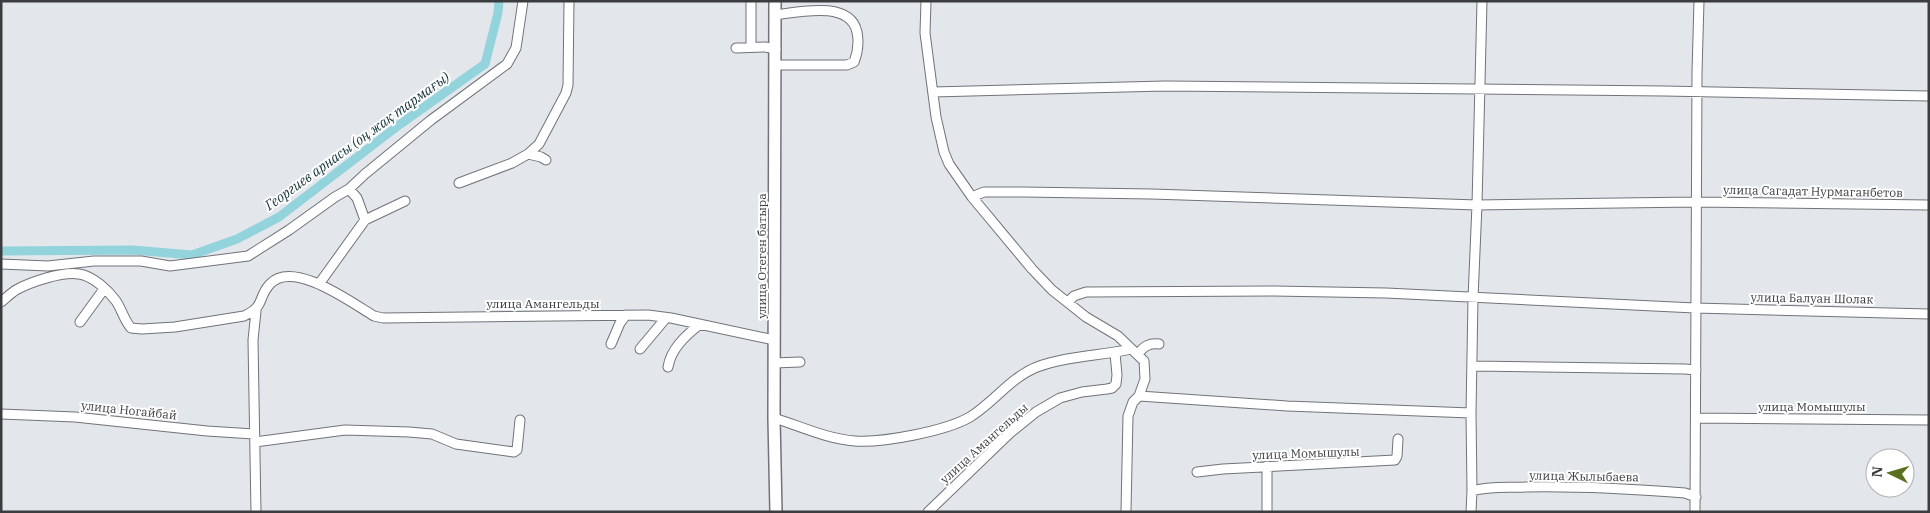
<svg xmlns="http://www.w3.org/2000/svg" width="1930" height="513" viewBox="0 0 1930 513" font-family="'IBM Plex Serif',serif">
<style>
.lines{fill:none;stroke-linecap:round;stroke-linejoin:round}
.canal{stroke:#93d3dc;stroke-width:9}
.street-casing{stroke:#707378;stroke-width:11}
.secondary-casing{stroke:#707378;stroke-width:14}
.street{stroke:#fff;stroke-width:9}
.secondary{stroke:#fff;stroke-width:11}
.labels{text-anchor:middle;dominant-baseline:central;stroke-width:4;stroke-linejoin:round;paint-order:stroke}
.street-label{font-size:12px;fill:#3a3c3e;stroke:#fff}
.water-label{font-size:14px;font-style:italic;fill:#16363a;stroke:#fff}
</style>
<rect width="100%" height="100%" fill="#e3e7ec"/>
<g class="lines">
<path class="canal" d="M1,251L133,250L192,255L237,239L279,217L399,125L485,64L498,13L499,1"/>
<g class="street-casing">
<path id="street" d="M751,1V47
M926,1L925,33L936,117L944,152L949,164L972,197L1032,269L1052,290L1086,317L1118,336L1144,361L1145,379L1139,396
M775,15C799,12 850,0 857,32C859,42 858,52 854,62L847,65H776
M736,48L765,47L776,49
M933,92L1165,86L1664,91L1929,96
M528,154L541,157L546,160
M459,183L512,163L528,154L539,144L566,93L568,85L569,1
M349,189L357,198L365,220
M972,197L984,192H1023L1152,194L1477,205L1696,202L1929,205
M1,264L48,266L94,261H141L170,266L248,256L289,230L335,197L349,189L365,174L431,120L507,64L516,48L523,1
M319,284L365,220L405,201
M1,302C6,298 11,293 16,290C30,282 63,271 79,274C93,276 108,290 116,301C122,310 124,320 131,328L142,329L175,327L244,316C266,306 257,298 270,284C293,259 352,303 374,316L383,318L648,315L671,318L774,340
M1068,302L1074,296L1086,292L1274,291L1386,293L1695,308L1929,314
M256,311L253,340L256,512
M80,322L104,289
M611,344L620,323L626,315
M640,349L666,318
M1138,354C1144,346 1149,343 1159,344
M774,363L800,362
M1472,366L1685,369L1696,370
M668,367C671,349 685,336 699,325
M1,414L75,417L207,431L254,434
M774,418C800,426 827,439 855,441C883,443 946,431 970,417C993,403 1011,377 1037,367C1066,356 1100,356 1131,349
M1696,418L1929,420
M255,442L345,430L409,432L432,434L456,444L514,452L517,450L520,420
M1197,472L1223,469L1395,460L1397,456L1398,439
M1472,491C1489,486 1508,488 1526,487C1579,486 1632,489 1685,493L1696,497
M928,512L1010,433L1036,412L1060,398L1082,392L1107,389L1112,388L1116,384L1117,375L1115,353
M1126,512L1128,416L1133,402L1139,396L1287,406L1471,413
M1267,512V466
M1471,512L1472,491L1471,413L1473,298L1477,205L1482,1
M1695,512L1697,73L1699,1"/>
</g>
<g class="secondary-casing">
<path id="secondary" d="M775,1L774,418L776,512"/>
</g>
<use href="#street" class="street"/>
<use href="#secondary" class="secondary"/>
</g>
<g class="labels">
<g class="street-label">
<text transform="translate(1813 191) rotate(1)">улица Сагадат Нурмаганбетов</text>
<text transform="translate(761 256) rotate(-90)">улица Отеген батыра</text>
<text transform="translate(1812 298) rotate(1)">улица Балуан Шолак</text>
<text x="543" y="303">улица Амангельды</text>
<text x="1812" y="406">улица Момышулы</text>
<text transform="translate(129 410) rotate(6)">улица Ногайбай</text>
<text transform="translate(984 443) rotate(-42)">улица Амангельды</text>
<text transform="translate(1306 453) rotate(-2)">улица Момышулы</text>
<text transform="translate(1584 476) rotate(1)">улица Жылыбаева</text>
</g>
<g class="water-label">
<text transform="translate(357 141) rotate(-36)">Георгиев арнасы (оң жақ тармағы)</text>
</g>
</g>
<rect width="1930" height="513" fill="none" stroke="#3a3c3e" stroke-width="5"/>
<g transform="translate(1890 473) rotate(275)"><circle r="24" fill="#ffffff" stroke="#b0b1b2"/>
<path d="M0-4L9 19L0 12L-9 19Z" fill="#5a7020"/>
<text y="-8" font-size="14" font-weight="bold" text-anchor="middle" fill="#3a3c3e">N</text>
</g>
</svg>
